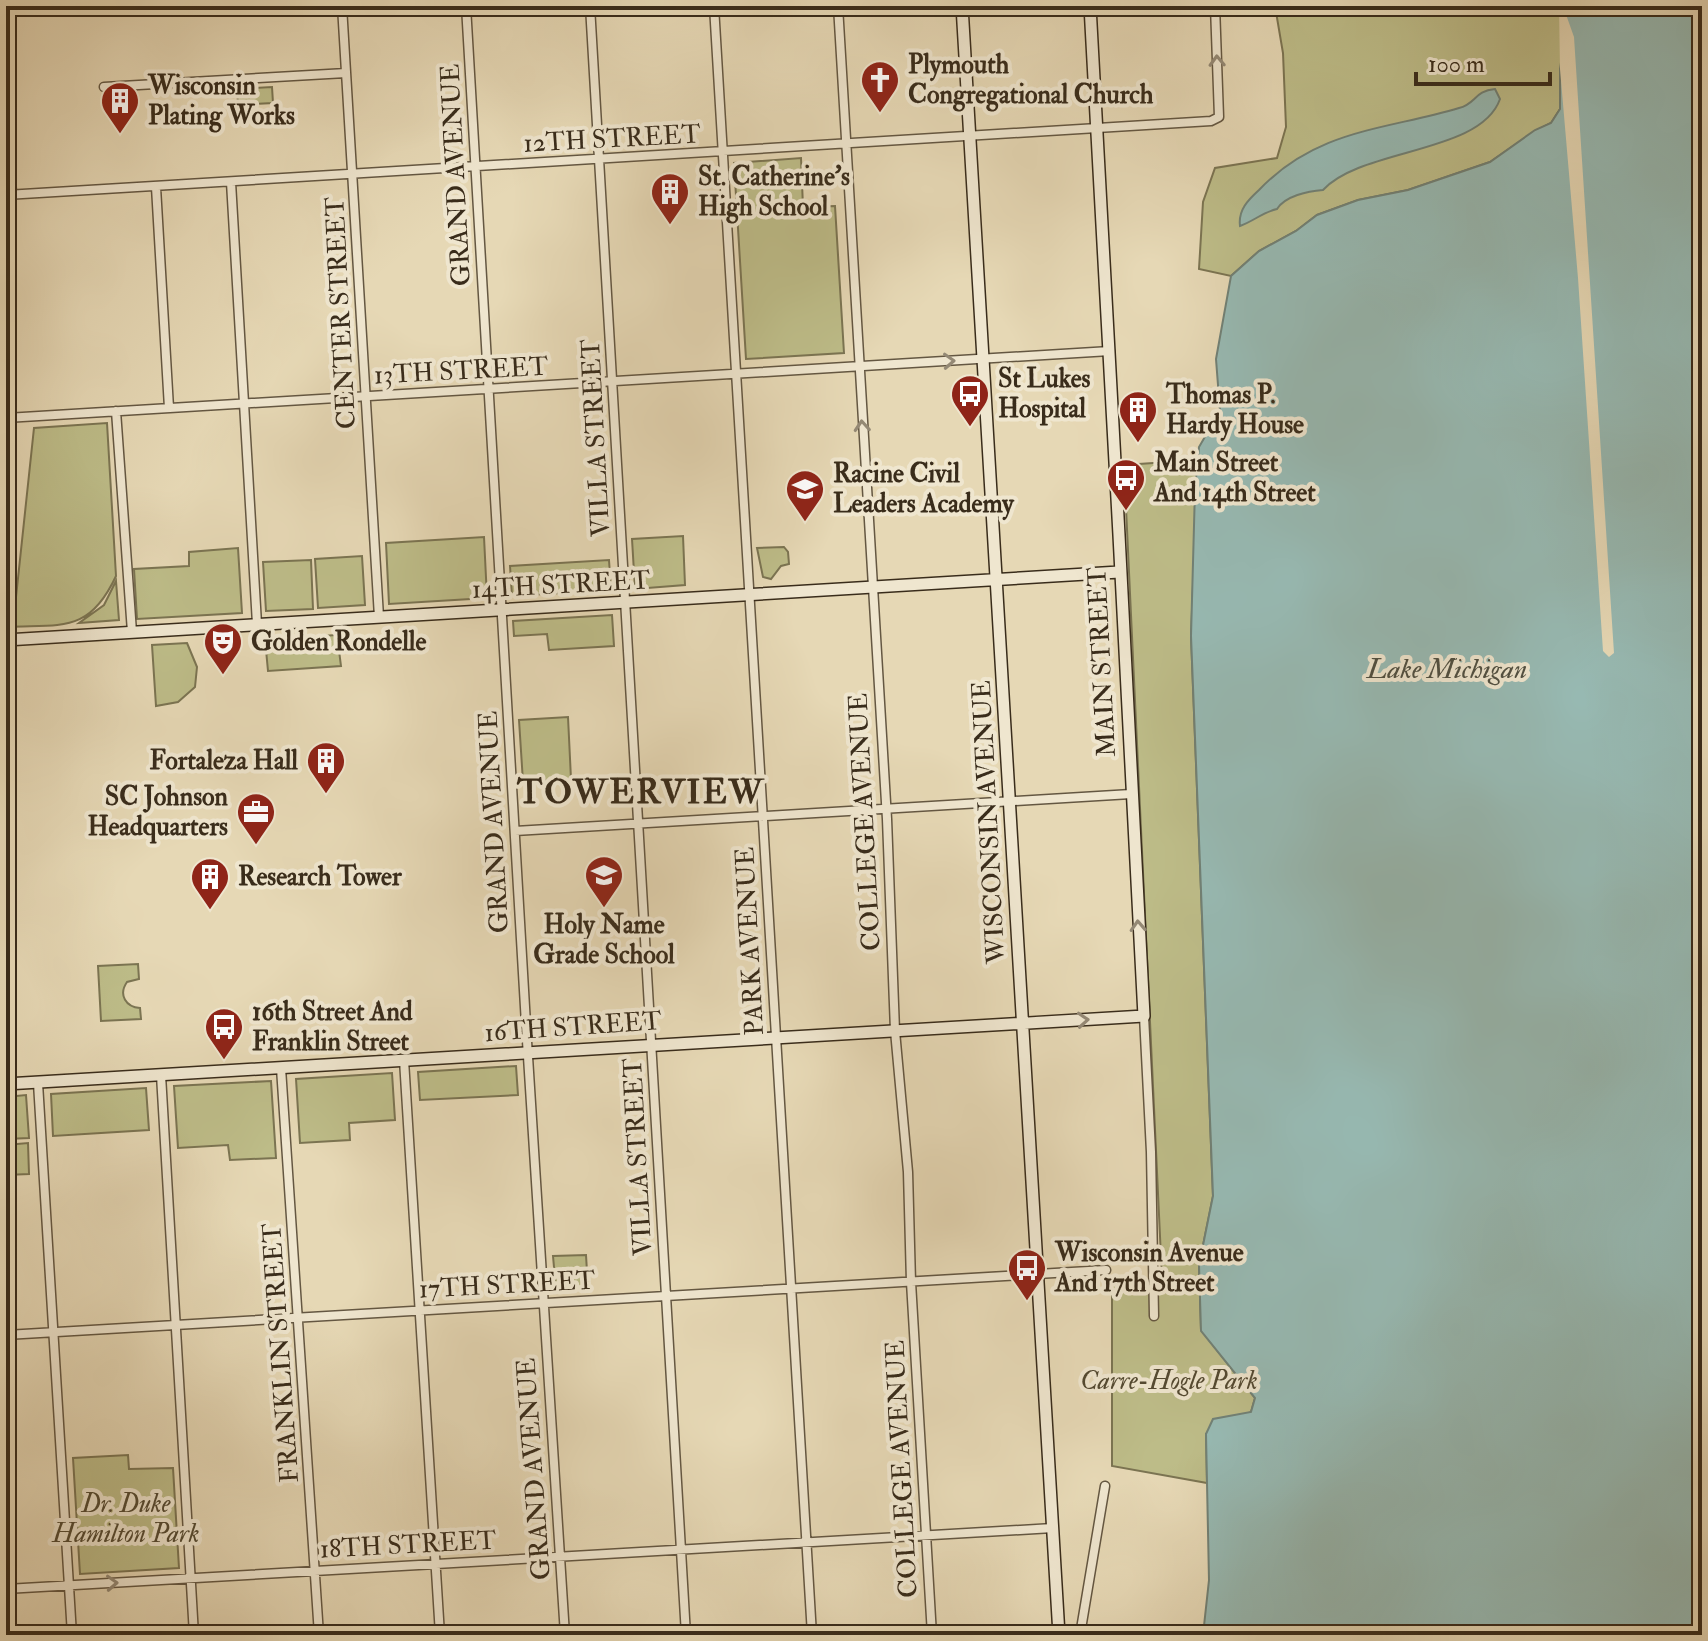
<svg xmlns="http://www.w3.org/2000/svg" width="1708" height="1641" viewBox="0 0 1708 1641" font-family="'IM FELL Double Pica',serif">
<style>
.green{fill:#bdbc88;stroke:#7b7452;stroke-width:2}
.water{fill:#97b9b2;stroke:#718176;stroke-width:2}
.pier{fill:#e6d8b5}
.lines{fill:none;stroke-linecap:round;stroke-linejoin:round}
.street-casing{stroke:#645742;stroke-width:11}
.secondary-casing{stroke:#392c1b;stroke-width:14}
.street{stroke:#efe6cf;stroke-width:8}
.secondary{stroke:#efe6cf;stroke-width:11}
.oneway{stroke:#948975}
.labels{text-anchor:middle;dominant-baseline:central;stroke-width:8;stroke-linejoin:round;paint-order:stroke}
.poi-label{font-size:26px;font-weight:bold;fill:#392c1b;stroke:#efe6cf;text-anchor:start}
.street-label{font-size:26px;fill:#392c1b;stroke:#efe6cf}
.park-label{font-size:26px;font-style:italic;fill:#534931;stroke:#efe6cf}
.water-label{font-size:28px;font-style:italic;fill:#504f41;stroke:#efe6cf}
.district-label{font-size:34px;font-weight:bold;letter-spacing:2px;fill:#392c1b;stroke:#efe6cf}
</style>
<rect width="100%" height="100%" fill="#e6d8b5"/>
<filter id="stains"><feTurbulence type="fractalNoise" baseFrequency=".0025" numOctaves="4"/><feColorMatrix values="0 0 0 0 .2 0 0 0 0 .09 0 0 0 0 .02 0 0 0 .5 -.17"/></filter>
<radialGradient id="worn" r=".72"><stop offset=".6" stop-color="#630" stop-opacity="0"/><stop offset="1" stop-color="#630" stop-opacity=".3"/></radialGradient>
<path class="green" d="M1275,6H1563L1560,109L1551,123L1535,131L1490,162L1408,190L1358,200L1317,215L1296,231L1259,251L1231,276L1199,269L1203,202L1215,168L1277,158L1286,127L1283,53Z
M272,87L273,103L238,105L237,89Z
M801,158L803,207L835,206L844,353L746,359L734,163Z
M107,423L116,576C89,634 62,624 6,627V601L16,597L34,428Z
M1198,460L1191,636L1213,1196L1199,1265L1201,1330L1255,1398L1251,1412L1206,1434L1207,1483L1112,1466V1282L1162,1279L1124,465Z
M683,536L685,585L635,589L632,539Z
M484,537L487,598L389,604L386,543Z
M784,547L788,552L789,564L781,566L771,579L763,577L757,548Z
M238,548L242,613L137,619L134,569L189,566V552Z
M362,556L365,605L318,608L315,559Z
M311,560L313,609L266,611L263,562Z
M609,560L611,590L512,596L510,566Z
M116,581L119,620L79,623L104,605Z
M612,615L614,646L549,650L547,634L514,636L513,621Z
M337,635L341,666L268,671L265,639Z
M187,643L197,667L195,687L178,702L156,706L152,645Z
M568,717L571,779L523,782L519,720Z
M138,964L139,979L127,982C118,995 126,1007 140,1008L141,1019L101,1021L98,966Z
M516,1066L518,1095L420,1100L418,1072Z
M392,1073L395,1120L349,1123L350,1140L300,1143L296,1079Z
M271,1081L276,1158L230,1160L228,1145L178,1148L174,1086Z
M146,1088L149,1130L53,1136L51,1094Z
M26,1095L29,1138L6,1139V1097Z
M28,1143L29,1174L6,1175V1145Z
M586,1255L588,1288L556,1289L553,1256Z
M128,1455L129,1469L173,1468L179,1568L80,1574L73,1458Z"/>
<path class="water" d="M1563,6H1702V1635H1203L1209,1580L1206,1434L1213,1419L1251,1412L1255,1398L1201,1331L1199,1265L1213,1196L1191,636L1195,489L1199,447L1220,411L1216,359L1231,276L1259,251L1296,231L1317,215L1358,200L1408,190L1490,162L1535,130L1551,123L1560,109V69L1565,37Z
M1495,89L1500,99C1481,154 1361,148 1323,190C1308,191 1285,196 1277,209C1263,212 1254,221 1240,226C1238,210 1248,200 1259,190C1317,129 1385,130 1459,108C1476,104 1474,91 1495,89Z"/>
<path class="pier" d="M1559,6H1563L1574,37L1614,653L1609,657L1603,651L1578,278L1560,69Z"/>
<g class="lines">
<g class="street-casing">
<path id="street" d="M342,6L379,617
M466,6L527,1041L565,1635
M590,6L686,1635
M714,6L812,1635
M838,6L887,819L895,1031L908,1172L911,1282L932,1635
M104,87L346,73
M6,94L12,195
M231,182L257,624
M156,187L169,408
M6,195L1211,121L1219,117L1215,6
M116,411L132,632
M6,418L1110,351
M515,831L1131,794
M1144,1016L1151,1152L1154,1316
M404,1060L440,1635
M281,1068L319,1635
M161,1075L194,1635
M38,1083L72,1635
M6,1335L1106,1270
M6,1589L1053,1528
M1080,1635L1105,1486"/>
</g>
<g class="secondary-casing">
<path id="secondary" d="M962,6L1059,1635
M6,640L1119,572
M6,1084L1144,1016C1126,679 1110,343 1090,6"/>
</g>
<use href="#street" class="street"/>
<use href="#secondary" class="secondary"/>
</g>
<defs><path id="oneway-chevron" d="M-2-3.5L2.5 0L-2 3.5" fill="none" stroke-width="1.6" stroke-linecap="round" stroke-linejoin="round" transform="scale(2)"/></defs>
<g class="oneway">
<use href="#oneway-chevron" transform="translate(1217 61) rotate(-92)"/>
<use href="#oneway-chevron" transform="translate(949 361) rotate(-3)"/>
<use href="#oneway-chevron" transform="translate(862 426) rotate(-94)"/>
<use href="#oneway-chevron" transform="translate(1138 926) rotate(-93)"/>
<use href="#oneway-chevron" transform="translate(1083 1020) rotate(-4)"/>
<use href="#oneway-chevron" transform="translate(112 1583) rotate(-3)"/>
</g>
<defs>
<g id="church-pin" transform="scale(2)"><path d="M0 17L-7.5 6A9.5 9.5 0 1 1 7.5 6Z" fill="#8f2418" stroke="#efe6cf"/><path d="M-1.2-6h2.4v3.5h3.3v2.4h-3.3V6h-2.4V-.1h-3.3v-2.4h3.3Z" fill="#fff"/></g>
<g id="building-pin" transform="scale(2)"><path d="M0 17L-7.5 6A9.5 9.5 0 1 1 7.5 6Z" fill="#8f2418" stroke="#efe6cf"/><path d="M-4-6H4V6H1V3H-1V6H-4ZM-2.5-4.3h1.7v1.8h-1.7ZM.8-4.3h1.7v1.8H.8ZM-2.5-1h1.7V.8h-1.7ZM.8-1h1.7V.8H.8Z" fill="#fff"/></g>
<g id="bus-pin" transform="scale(2)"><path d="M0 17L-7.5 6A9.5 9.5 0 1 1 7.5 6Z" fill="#8f2418" stroke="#efe6cf"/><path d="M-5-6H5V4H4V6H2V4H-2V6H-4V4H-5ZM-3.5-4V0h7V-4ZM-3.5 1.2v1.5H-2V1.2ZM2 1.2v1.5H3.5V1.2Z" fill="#fff"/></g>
<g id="school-pin" transform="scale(2)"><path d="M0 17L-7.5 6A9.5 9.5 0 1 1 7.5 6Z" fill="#8f2418" stroke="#efe6cf"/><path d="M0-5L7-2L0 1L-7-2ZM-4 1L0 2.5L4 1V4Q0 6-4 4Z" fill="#fff"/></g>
<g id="theatre-pin" transform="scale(2)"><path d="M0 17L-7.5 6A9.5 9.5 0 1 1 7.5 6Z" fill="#8f2418" stroke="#efe6cf"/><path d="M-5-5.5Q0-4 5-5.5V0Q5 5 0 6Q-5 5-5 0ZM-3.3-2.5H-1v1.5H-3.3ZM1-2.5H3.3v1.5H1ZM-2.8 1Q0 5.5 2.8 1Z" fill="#fff"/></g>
<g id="office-pin" transform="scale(2)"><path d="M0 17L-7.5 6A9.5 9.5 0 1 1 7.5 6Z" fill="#8f2418" stroke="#efe6cf"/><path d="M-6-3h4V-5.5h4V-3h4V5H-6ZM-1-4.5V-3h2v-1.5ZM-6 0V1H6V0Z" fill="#fff"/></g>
</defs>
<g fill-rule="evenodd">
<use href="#church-pin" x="880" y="80"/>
<use href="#building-pin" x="120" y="101"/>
<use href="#building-pin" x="670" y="192"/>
<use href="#bus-pin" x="970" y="394"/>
<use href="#building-pin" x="1138" y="410"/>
<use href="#bus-pin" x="1126" y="478"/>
<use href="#school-pin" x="805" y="489"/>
<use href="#theatre-pin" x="223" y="642"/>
<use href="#building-pin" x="326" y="761"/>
<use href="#office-pin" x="256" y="812"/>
<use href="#school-pin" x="604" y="875"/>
<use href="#building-pin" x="210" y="877"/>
<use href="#bus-pin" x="224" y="1027"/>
<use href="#bus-pin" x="1027" y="1268"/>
</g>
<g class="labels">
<g class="poi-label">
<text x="908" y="65">Plymouth<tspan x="908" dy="30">Congregational Church</tspan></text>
<text x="148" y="86">Wisconsin<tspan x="148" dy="30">Plating Works</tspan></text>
<text x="698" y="177">St. Catherine's<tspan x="698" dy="30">High School</tspan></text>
<text x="998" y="379">St Lukes<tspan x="998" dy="30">Hospital</tspan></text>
<text x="1166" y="395">Thomas P.<tspan x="1166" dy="30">Hardy House</tspan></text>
<text x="1154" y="463">Main Street<tspan x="1154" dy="30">And 14th Street</tspan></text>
<text x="833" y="474">Racine Civil<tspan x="833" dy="30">Leaders Academy</tspan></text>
<text x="251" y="642">Golden Rondelle</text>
<text x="298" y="761" text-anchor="end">Fortaleza Hall</text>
<text x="228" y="797" text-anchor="end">SC Johnson<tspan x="228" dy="30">Headquarters</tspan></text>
<text x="238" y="877">Research Tower</text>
<text x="604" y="925" text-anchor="middle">Holy Name<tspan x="604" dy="30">Grade School</tspan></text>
<text x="252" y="1012">16th Street And<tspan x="252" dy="30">Franklin Street</tspan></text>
<text x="1055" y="1253">Wisconsin Avenue<tspan x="1055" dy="30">And 17th Street</tspan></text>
</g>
<g class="street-label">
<text transform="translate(612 139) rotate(-3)">12TH STREET</text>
<text transform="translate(456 175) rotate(-93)">GRAND AVENUE</text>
<text transform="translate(341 313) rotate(-93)">CENTER STREET</text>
<text transform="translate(461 371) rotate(-3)">13TH STREET</text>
<text transform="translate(596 438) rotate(-93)">VILLA STREET</text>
<text transform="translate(561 585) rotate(-3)">14TH STREET</text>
<text transform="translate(1102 662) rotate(-93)">MAIN STREET</text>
<text transform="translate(494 822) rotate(-93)">GRAND AVENUE</text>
<text transform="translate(865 822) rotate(-93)">COLLEGE AVENUE</text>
<text transform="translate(989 822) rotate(-93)">WISCONSIN AVENUE</text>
<text transform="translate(750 941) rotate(-93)">PARK AVENUE</text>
<text transform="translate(573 1027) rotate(-4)">16TH STREET</text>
<text transform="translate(638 1157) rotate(-93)">VILLA STREET</text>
<text transform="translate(507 1285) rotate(-3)">17TH STREET</text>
<text transform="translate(281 1353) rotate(-94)">FRANKLIN STREET</text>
<text transform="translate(534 1469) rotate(-94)">GRAND AVENUE</text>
<text transform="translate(902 1469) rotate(-93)">COLLEGE AVENUE</text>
<text transform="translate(408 1545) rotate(-3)">18TH STREET</text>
</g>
<g class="park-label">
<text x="1169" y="1381">Carre-Hogle Park</text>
<text x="126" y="1504">Dr. Duke<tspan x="126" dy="30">Hamilton Park</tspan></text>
</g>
<g class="water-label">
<text x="1447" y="669">Lake Michigan</text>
</g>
<g class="district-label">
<text x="641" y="792">TOWERVIEW</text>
</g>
</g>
<rect width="1708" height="1641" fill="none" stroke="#e6d8b5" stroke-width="32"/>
<rect x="8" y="8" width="1692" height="1625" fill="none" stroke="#392c1b" stroke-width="4"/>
<rect x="16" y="16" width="1676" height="1609" fill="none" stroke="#392c1b" stroke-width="2"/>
<path d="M1416 72v12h134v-12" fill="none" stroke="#392c1b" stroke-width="4"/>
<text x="1428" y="72" font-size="24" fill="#392c1b" stroke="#efe6cf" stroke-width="6" paint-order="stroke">100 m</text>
<rect width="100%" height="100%" filter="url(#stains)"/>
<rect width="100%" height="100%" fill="url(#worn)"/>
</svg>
